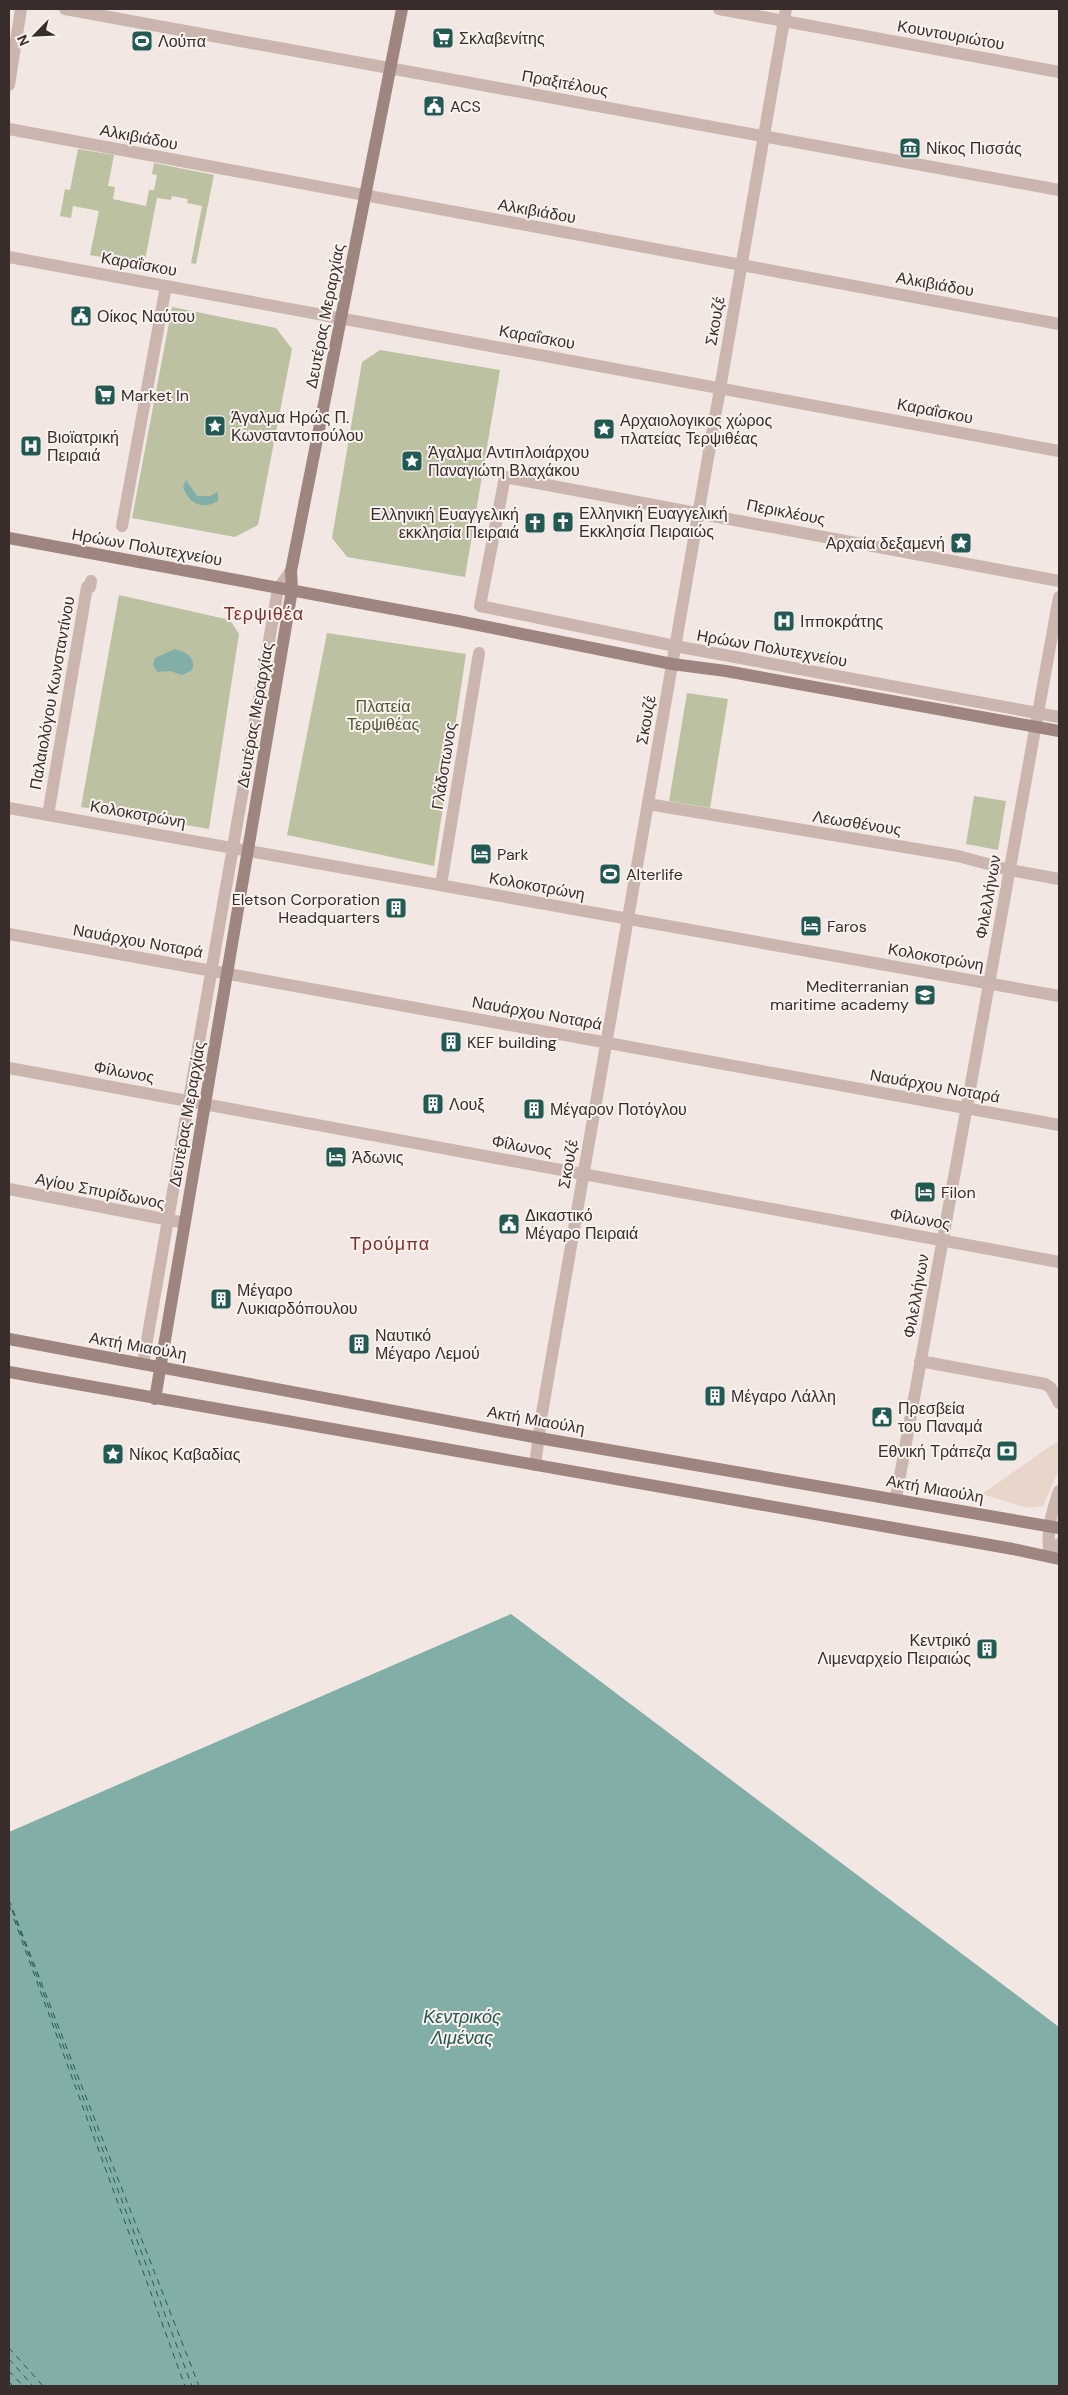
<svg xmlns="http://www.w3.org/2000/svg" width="1068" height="2395" viewBox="0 0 1068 2395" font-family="'DM Sans',sans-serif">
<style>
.green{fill:#bcc1a2}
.plaza{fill:#e9d6ca}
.water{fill:#82aea8}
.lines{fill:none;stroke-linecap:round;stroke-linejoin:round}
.ferry{stroke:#235953;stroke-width:1;stroke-dasharray:6 5;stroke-linecap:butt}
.pedestrian{stroke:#cab6ae;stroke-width:12}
.minor{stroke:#cab6ae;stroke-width:12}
.tertiary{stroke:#cab6ae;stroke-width:12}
.secondary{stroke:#9e857f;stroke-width:12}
.labels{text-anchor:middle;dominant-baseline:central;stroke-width:4;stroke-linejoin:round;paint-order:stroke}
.street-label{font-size:16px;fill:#392d2c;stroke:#faf2ee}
.poi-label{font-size:16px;fill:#392d2c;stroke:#faf2ee;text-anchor:start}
.park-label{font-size:16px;fill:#4f5631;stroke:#faf2ee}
.neighbourhood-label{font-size:18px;letter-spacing:1px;fill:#842e29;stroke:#faf2ee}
.water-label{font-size:18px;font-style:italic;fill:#235953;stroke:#faf2ee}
</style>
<rect width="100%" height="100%" fill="#f2e7e2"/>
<path class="green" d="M78,149L114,155L108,186L115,187L113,199L146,206L149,190H154L157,175L152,174L154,163L214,175L196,264L191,263L202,206L187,203L188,199L172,196L171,200L157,198L144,265L90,255L99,211L73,206L71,218L60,216L65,189L70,190Z
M172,307L276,328L292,349L258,525L235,537L132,518Z
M380,350L500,370L465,577L347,557L332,538L362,362Z
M119,595L230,620L239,634L209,829L81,807Z
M327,633L466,654L434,866L287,835Z
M687,693L728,699L710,808L669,801Z
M974,796L1006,801L998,850L966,844Z"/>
<path class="plaza" d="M1059,1440V1470L1043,1506L1028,1508L982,1494Z"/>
<path class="water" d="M186,480L197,496H210L218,492V501C202,510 189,504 183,487Z
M175,649C187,652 198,659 191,671L182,675L170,671L157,672L153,664L155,658Z
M511,1614L1059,2027V2386H9V1832Z"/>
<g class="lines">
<path class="ferry" d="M9,1900L199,2386
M9,1904L11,1910
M12,1910L192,2386
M14,1919L185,2386
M9,2348L43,2386
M9,2359L33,2386
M9,2371L23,2386
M9,2382L13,2386"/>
<path class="pedestrian" d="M122,526L166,286
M648,804L958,856L1010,870
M48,815L87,587H90L91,581
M441,885L479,653"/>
<path class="minor" d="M65,9L1059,190
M719,9L1059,72
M9,129L1059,324
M9,257L1059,451
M1059,581L505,477L480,606L675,646L1059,717
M9,808L1059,996
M1010,870L1059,879
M9,934L1059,1125
M9,1068L1059,1262
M9,1189L185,1223
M920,1361L1045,1384L1051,1388L1059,1403
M143,1363L278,589L291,571
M535,1465L542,1413L786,9
M896,1498L1059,597"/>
<path class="tertiary" d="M9,85L21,9
M1050,1557C1046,1533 1051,1514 1059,1491
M1050,1557L1059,1544"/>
<path class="secondary" d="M9,538L458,621L672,664L726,671L1059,731
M9,1339L539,1438L1059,1528
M9,1372L1013,1549L1059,1559
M155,1399L292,590L291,571L402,9"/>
</g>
<defs>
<g id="supermarket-square" transform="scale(1.125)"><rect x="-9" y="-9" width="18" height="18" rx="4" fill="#235953" stroke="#faf2ee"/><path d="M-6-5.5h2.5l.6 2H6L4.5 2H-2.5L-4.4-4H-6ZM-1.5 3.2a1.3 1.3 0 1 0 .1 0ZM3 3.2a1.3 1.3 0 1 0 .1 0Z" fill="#fff"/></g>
<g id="stadium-square" transform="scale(1.125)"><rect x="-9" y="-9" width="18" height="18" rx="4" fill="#235953" stroke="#faf2ee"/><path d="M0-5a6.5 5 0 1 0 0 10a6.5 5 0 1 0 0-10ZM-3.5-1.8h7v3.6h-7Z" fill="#fff"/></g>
<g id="civic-square" transform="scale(1.125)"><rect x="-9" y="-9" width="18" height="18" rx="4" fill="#235953" stroke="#faf2ee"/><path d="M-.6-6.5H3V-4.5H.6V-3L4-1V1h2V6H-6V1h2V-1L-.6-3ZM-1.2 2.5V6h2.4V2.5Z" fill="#fff"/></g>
<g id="museum-square" transform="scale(1.125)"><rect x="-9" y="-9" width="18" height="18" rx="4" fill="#235953" stroke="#faf2ee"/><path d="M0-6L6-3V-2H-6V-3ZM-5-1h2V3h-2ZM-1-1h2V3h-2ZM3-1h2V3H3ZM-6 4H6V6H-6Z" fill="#fff"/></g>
<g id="sight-square" transform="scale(1.125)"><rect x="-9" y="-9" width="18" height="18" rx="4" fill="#235953" stroke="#faf2ee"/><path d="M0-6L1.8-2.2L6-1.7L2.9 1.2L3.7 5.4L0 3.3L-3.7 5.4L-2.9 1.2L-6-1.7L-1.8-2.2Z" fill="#fff"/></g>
<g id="hospital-square" transform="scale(1.125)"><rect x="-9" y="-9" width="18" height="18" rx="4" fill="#235953" stroke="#faf2ee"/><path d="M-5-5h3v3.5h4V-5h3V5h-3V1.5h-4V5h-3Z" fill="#fff"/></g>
<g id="church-square" transform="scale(1.125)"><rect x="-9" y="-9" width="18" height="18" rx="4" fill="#235953" stroke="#faf2ee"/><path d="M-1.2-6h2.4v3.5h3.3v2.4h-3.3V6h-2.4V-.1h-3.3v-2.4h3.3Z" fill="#fff"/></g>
<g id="hotel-square" transform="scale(1.125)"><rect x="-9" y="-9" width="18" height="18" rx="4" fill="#235953" stroke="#faf2ee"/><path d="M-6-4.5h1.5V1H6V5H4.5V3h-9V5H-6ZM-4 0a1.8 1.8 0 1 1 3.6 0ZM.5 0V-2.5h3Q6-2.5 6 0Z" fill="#fff"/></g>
<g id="building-square" transform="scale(1.125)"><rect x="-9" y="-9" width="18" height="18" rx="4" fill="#235953" stroke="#faf2ee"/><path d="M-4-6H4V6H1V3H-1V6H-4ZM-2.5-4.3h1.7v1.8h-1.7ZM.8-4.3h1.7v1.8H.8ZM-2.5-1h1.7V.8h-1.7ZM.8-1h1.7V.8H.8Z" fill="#fff"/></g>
<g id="university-square" transform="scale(1.125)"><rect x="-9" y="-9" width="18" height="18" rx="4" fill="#235953" stroke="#faf2ee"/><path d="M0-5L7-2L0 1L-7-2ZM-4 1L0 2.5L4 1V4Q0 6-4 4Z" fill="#fff"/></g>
<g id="bank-square" transform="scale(1.125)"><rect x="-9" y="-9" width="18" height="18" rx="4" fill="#235953" stroke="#faf2ee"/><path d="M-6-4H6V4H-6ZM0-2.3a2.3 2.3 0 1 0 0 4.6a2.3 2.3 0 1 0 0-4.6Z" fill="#fff"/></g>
</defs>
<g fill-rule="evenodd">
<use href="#supermarket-square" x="443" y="38"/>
<use href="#stadium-square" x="142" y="41"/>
<use href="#civic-square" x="434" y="106"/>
<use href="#museum-square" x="910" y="148"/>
<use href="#civic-square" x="81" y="316"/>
<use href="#supermarket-square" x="105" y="395"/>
<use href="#sight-square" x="215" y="426"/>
<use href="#sight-square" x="604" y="429"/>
<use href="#hospital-square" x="31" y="446"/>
<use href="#sight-square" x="412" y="461"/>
<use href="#church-square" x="563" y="522"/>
<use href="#church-square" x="535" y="523"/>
<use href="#sight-square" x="961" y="543"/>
<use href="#hospital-square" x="784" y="621"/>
<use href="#hotel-square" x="481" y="854"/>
<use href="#stadium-square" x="610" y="874"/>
<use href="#building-square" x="396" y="908"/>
<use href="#hotel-square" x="811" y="926"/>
<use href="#university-square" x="925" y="995"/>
<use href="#building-square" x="451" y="1042"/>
<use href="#building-square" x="433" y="1104"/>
<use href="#building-square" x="534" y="1109"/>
<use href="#hotel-square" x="336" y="1157"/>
<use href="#hotel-square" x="925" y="1192"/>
<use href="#civic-square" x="509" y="1224"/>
<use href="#building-square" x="221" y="1299"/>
<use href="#building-square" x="359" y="1344"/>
<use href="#building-square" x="715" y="1396"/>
<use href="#civic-square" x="882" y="1417"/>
<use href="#bank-square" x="1007" y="1451"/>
<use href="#sight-square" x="113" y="1454"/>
<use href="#building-square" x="987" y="1649"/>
</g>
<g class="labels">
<g class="street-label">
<text transform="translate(951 35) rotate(10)">Κουντουριώτου</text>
<text transform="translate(565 83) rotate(10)">Πραξιτέλους</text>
<text transform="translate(139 137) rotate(11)">Αλκιβιάδου</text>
<text transform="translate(537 211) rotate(10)">Αλκιβιάδου</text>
<text transform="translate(139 264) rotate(10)">Καραΐσκου</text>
<text transform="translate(935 284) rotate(10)">Αλκιβιάδου</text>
<text transform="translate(325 316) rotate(-79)">Δευτέρας Μεραρχίας</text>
<text transform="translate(715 321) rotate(-80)">Σκουζέ</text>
<text transform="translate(537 337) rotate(10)">Καραΐσκου</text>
<text transform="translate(935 411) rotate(11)">Καραΐσκου</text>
<text transform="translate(786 512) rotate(11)">Περικλέους</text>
<text transform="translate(147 547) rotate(10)">Ηρώων Πολυτεχνείου</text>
<text transform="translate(772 648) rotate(10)">Ηρώων Πολυτεχνείου</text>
<text transform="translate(52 693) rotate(-80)">Παλαιολόγου Κωνσταντίνου</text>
<text transform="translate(255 715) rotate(-80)">Δευτέρας Μεραρχίας</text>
<text transform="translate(646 720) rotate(-80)">Σκουζέ</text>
<text transform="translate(444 766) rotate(-81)">Γλάδστωνος</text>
<text transform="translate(138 814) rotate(10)">Κολοκοτρώνη</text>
<text transform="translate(857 823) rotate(9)">Λεωσθένους</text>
<text transform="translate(537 886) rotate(10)">Κολοκοτρώνη</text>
<text transform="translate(988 897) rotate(-80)">Φιλελλήνων</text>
<text transform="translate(138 941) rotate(10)">Ναυάρχου Νοταρά</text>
<text transform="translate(936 957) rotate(10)">Κολοκοτρώνη</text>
<text transform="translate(537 1013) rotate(10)">Ναυάρχου Νοταρά</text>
<text transform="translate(124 1072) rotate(10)">Φίλωνος</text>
<text transform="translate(935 1086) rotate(10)">Ναυάρχου Νοταρά</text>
<text transform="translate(187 1114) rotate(-80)">Δευτέρας Μεραρχίας</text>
<text transform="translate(522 1146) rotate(10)">Φίλωνος</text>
<text transform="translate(568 1164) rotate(-80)">Σκουζέ</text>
<text transform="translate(100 1191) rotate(11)">Αγίου Σπυρίδωνος</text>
<text transform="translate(920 1219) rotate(10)">Φίλωνος</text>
<text transform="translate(916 1296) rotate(-80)">Φιλελλήνων</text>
<text transform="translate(138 1346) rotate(10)">Ακτή Μιαούλη</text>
<text transform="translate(536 1420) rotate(10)">Ακτή Μιαούλη</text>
<text transform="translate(935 1489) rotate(10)">Ακτή Μιαούλη</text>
</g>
<g class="poi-label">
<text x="459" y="38">Σκλαβενίτης</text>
<text x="158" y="41">Λούπα</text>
<text x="450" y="106">ACS</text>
<text x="926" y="148">Νίκος Πισσάς</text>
<text x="97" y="316">Οίκος Ναύτου</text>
<text x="121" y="395">Market In</text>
<text x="231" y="417">Άγαλμα Ηρώς Π.<tspan x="231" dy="18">Κωνσταντοπούλου</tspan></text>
<text x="620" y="420">Αρχαιολογικος χώρος<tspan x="620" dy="18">πλατείας Τερψιθέας</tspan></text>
<text x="47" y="437">Βιοϊατρική<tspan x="47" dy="18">Πειραιά</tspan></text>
<text x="428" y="452">Άγαλμα Αντιπλοιάρχου<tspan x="428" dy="18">Παναγιώτη Βλαχάκου</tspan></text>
<text x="579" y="513">Ελληνική Ευαγγελική<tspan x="579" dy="18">Εκκλησία Πειραιώς</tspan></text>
<text x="519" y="514" text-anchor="end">Ελληνική Ευαγγελική<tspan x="519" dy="18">εκκλησία Πειραιά</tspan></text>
<text x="945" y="543" text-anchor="end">Αρχαία δεξαμενή</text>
<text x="800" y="621">Ιπποκράτης</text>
<text x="497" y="854">Park</text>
<text x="626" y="874">Alterlife</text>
<text x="380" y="899" text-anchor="end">Eletson Corporation<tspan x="380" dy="18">Headquarters</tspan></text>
<text x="827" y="926">Faros</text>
<text x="909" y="986" text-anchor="end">Mediterranian<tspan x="909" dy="18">maritime academy</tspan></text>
<text x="467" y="1042">KEF building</text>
<text x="449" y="1104">Λουξ</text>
<text x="550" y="1109">Μέγαρον Ποτόγλου</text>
<text x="352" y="1157">Άδωνις</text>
<text x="941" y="1192">Filon</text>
<text x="525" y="1215">Δικαστικό<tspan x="525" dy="18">Μέγαρο Πειραιά</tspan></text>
<text x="237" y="1290">Μέγαρο<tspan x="237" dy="18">Λυκιαρδόπουλου</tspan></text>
<text x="375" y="1335">Ναυτικό<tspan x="375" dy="18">Μέγαρο Λεμού</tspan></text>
<text x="731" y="1396">Μέγαρο Λάλλη</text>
<text x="898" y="1408">Πρεσβεία<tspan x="898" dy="18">του Παναμά</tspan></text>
<text x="991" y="1451" text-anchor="end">Εθνική Τράπεζα</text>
<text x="129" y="1454">Νίκος Καβαδίας</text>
<text x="971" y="1640" text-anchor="end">Κεντρικό<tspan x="971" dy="18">Λιμεναρχείο Πειραιώς</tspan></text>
</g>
<g class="park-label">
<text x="383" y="706">Πλατεία<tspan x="383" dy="18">Τερψιθέας</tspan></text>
</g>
<g class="neighbourhood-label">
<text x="264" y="614">Τερψιθέα</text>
<text x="390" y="1244">Τρούμπα</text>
</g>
<g class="water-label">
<text x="462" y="2017">Κεντρικός<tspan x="462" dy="21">Λιμένας</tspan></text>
</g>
</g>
<rect width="1068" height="2395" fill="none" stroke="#392d2c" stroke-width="20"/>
<g transform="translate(35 35) rotate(246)" stroke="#faf2ee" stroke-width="4" paint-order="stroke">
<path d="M0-4L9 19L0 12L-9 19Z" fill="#392d2c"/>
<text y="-8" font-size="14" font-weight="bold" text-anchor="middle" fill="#392d2c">N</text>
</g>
</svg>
